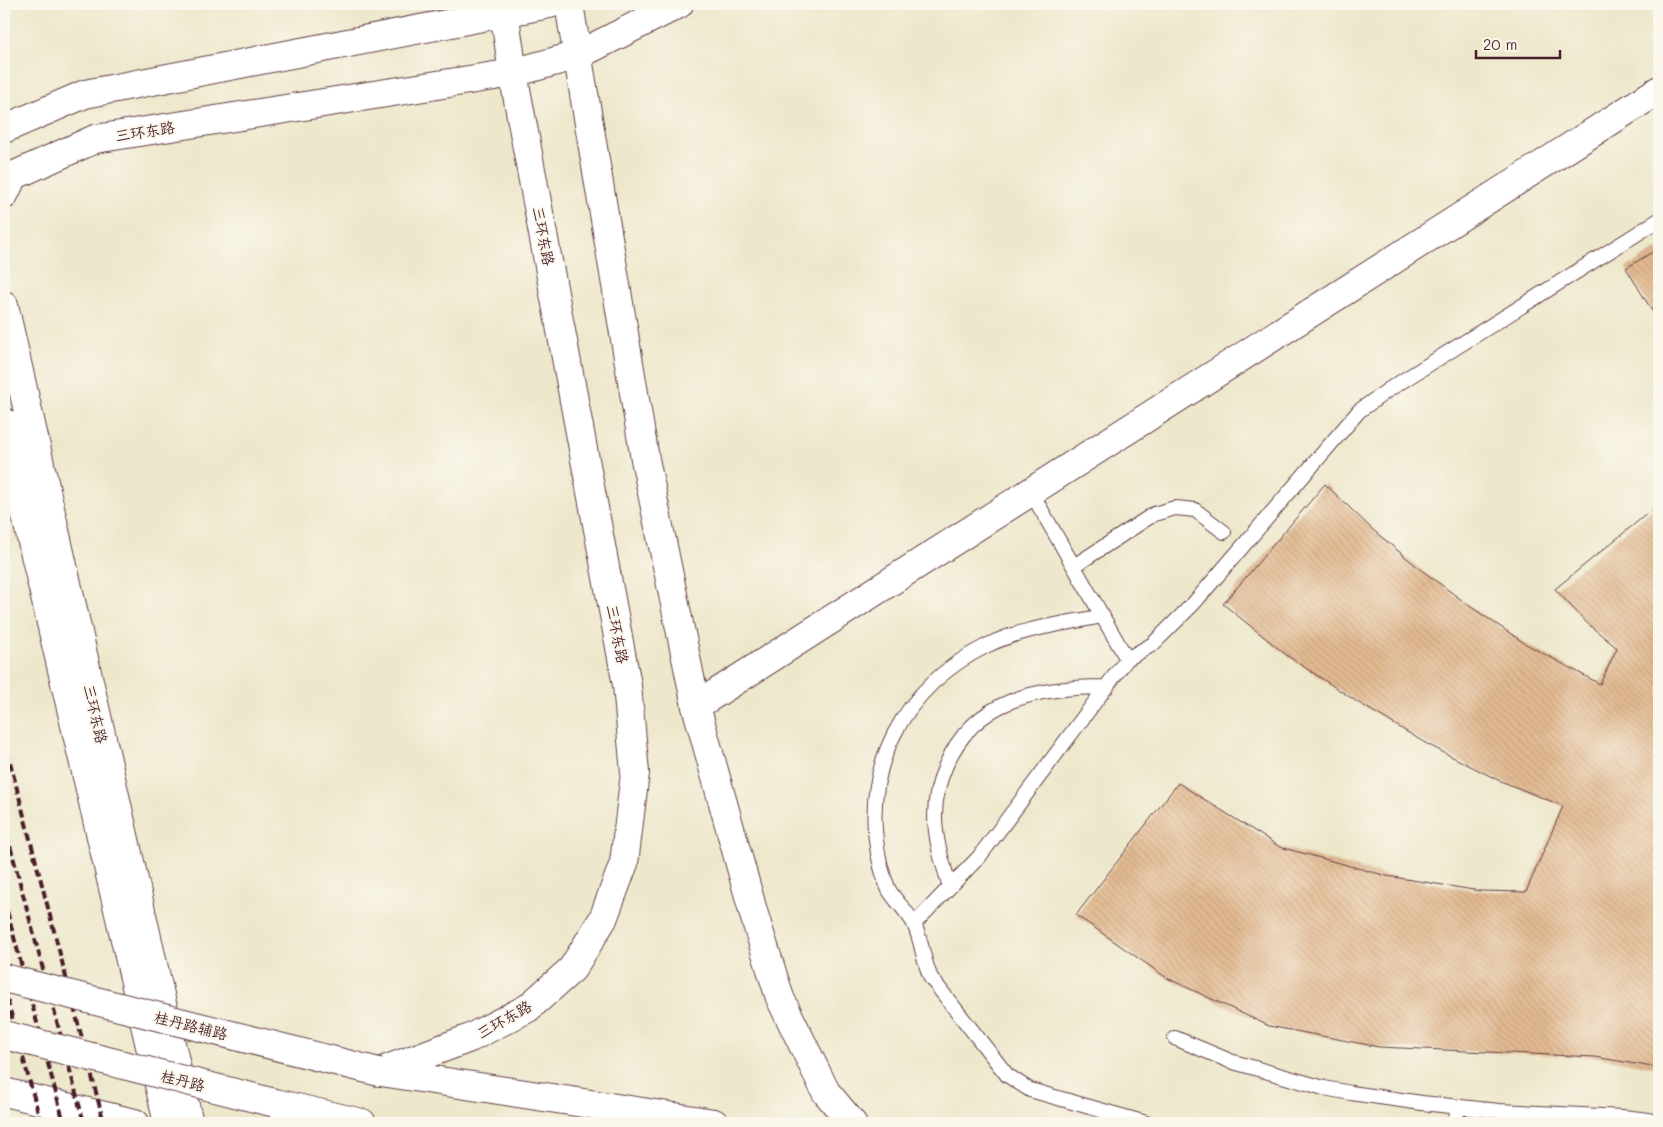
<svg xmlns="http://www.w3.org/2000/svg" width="1663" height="1127" viewBox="0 0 1663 1127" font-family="Mali,'LXGW WenKai TC',sans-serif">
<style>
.building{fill:url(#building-back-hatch)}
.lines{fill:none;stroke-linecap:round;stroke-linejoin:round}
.service-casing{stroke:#623d43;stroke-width:16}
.tertiary-casing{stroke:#623d43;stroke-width:30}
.secondary-casing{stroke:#623d43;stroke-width:30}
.trunk-casing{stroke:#623d43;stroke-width:30}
.service{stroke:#fff;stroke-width:14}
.tertiary{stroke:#fff;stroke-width:28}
.secondary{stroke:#fff;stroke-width:28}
.trunk{stroke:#fff;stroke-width:28}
.rail{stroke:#4a1f2b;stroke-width:4;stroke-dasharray:8 4;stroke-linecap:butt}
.secondary-bridge-casing{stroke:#623d43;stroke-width:30;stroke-linecap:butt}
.trunk-bridge-casing{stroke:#623d43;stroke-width:30;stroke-linecap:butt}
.secondary-bridge{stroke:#fff;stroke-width:28}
.trunk-bridge{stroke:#fff;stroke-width:28}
.labels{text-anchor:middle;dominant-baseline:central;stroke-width:4;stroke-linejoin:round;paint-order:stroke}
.street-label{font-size:15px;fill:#4a1f2b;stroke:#fbf7ec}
</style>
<defs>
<pattern id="building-back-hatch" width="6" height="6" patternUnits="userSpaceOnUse" patternTransform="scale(1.25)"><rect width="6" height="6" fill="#e2ba91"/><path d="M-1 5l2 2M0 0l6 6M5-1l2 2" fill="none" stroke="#c39f7d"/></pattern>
</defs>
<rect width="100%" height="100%" fill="#fbf7ec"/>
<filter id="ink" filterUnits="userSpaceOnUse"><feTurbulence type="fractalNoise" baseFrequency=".02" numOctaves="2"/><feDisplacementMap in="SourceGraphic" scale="10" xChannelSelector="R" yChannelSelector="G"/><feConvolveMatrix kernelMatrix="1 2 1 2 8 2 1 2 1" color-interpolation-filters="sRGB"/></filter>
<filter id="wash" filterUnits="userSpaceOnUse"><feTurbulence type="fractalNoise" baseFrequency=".0096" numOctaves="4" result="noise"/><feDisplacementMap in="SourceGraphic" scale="20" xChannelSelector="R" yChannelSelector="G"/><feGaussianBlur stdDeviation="1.12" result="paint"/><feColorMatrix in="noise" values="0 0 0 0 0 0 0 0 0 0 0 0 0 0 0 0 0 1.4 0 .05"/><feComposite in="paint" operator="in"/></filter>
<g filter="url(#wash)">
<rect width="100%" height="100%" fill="#ede7cb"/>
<g id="blocks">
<path class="building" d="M1659,248V322L1626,268Z
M1325,484L1373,530L1420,569L1471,607L1526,644L1600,684L1617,648L1587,623L1555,589L1659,504V1068L1595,1057L1379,1047L1269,1026L1167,978L1076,915L1178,783L1280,847L1387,876L1480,891L1526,892L1563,806L1498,780L1427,744L1359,703L1289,657L1223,604Z"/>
</g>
</g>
<g filter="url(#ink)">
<use href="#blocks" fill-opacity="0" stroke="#623d43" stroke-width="1"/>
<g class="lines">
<g class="service-casing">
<path id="service" d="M1031,492L1127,659
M1074,566L1154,514L1175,508L1195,510L1224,532
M1103,616C1065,624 1021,628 986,646C904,687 860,767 879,858C881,868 885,881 889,890C896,902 908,912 914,924C922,941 923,961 931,978L1007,1075L1030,1090L1146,1123
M950,887C943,864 935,841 935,816C935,798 939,781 946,765C975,697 1041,687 1107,687
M914,924L979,857L1127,659L1153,644L1194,603L1359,411L1388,390L1659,220
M1175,1038L1230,1061L1324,1088L1351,1093L1422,1103L1499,1111L1623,1117L1649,1120L1652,1123
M1456,1123L1457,1107"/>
</g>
<g class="tertiary-casing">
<path id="tertiary" d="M578,55L679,4
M696,706L1659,90"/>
</g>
<g class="secondary-casing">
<path id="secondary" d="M569,4L645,459L696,706L755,918L780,998L826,1092L852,1123
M4,129L85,94L549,4
M4,195L13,176L95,139L513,73L578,55
M4,305L189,1123
M4,422L168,1123
M379,1072L470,1038L528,1008L572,969L603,919L624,863L635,773L627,685L513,73L503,4
M381,1072L714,1123"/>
</g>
<g class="trunk-casing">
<path id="trunk" d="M4,1092L135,1123
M275,1103L362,1123"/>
</g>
<use href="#service" class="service"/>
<use href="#tertiary" class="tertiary"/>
<use href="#secondary" class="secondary"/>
<use href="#trunk" class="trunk"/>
<path class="rail" d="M4,739L104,1123
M4,823L84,1123
M4,900L64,1123
M4,988L41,1123"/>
<g class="secondary-bridge-casing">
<path id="secondary-bridge" d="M4,978L379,1072"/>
</g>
<g class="trunk-bridge-casing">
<path id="trunk-bridge" d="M4,1035L275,1103"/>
</g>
<use href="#secondary-bridge" class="secondary-bridge"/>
<use href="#trunk-bridge" class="trunk-bridge"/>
</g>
</g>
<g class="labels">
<g class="street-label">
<text transform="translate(145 131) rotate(-9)">三环东路</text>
<text transform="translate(544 236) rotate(79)">三环东路</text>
<text transform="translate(618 634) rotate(79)">三环东路</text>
<text transform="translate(96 714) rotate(77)">三环东路</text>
<text transform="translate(504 1019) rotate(-30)">三环东路</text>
<text transform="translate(191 1025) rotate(14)">桂丹路辅路</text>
<text transform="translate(183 1080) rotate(14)">桂丹路</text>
</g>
</g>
<rect width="1663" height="1127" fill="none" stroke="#fbf7ec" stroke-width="20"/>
<path d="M1476 50v8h84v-8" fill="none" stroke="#4a1f2b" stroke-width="2.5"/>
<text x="1483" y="50" font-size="15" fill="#4a1f2b" stroke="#fbf7ec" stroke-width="4" paint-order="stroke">20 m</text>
</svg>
